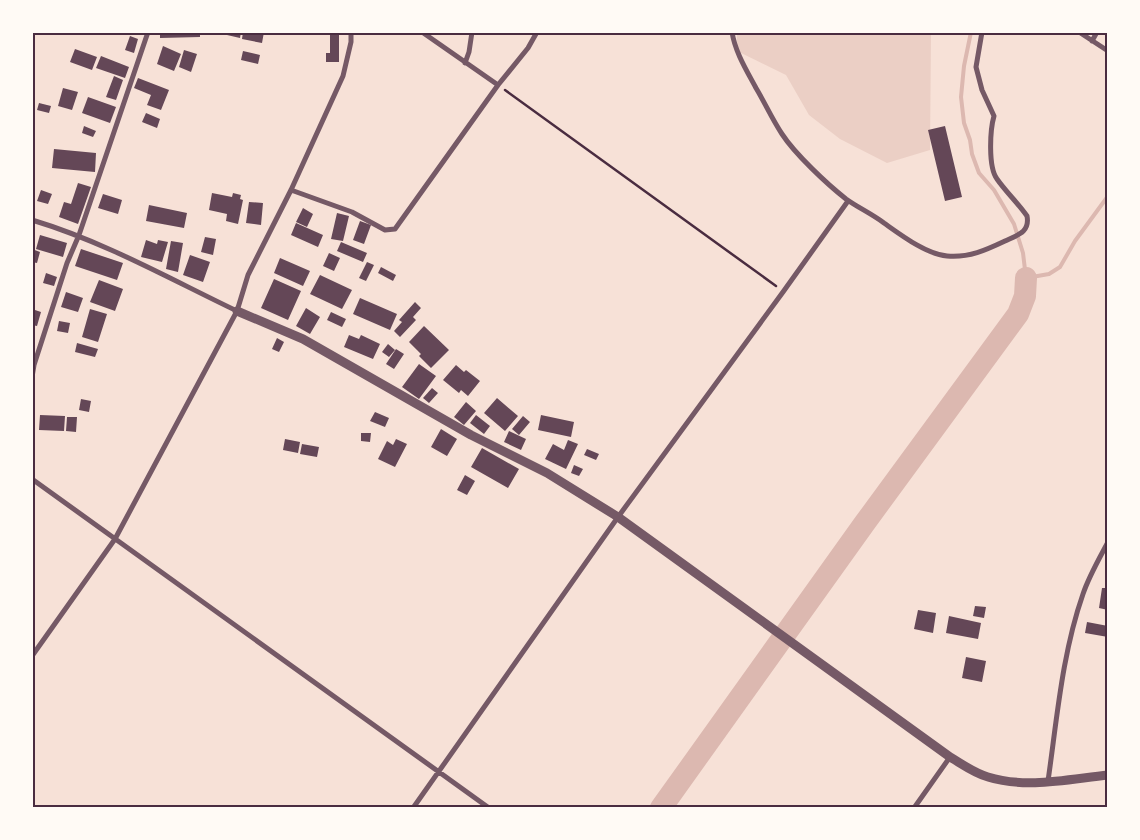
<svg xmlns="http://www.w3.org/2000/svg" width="1140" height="840" viewBox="0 0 1140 840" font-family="Barlow,sans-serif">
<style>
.green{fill:#ebcfc5}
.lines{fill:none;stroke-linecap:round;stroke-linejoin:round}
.stream{stroke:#dcb8b0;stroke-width:4}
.river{stroke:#dcb8b0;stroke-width:22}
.building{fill:#644757}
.path{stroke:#4a2c40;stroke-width:2.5}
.minor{stroke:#755966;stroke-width:5}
.tertiary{stroke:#755966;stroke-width:9}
.neatline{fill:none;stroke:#4a2c40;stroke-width:2}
</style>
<rect width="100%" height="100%" fill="#f7e1d7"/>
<path class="green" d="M737,33H931L930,150L887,163L840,139L809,115L786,75L737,51Z"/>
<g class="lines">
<path class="stream" d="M971,32L964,66L961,97L964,123L970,140L972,154L979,173L994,190L1014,224L1023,253L1026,278L1049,274L1060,267L1075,241L1108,196"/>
<path class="river" d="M661,808L864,524L1018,314L1025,296L1026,278"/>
</g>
<path class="building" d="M160,32H200V37L160,38Z
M214,32H241L240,38Z
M243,32H264L262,43L242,39Z
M330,32H339V62H326V53H330Z
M130,36L138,39L134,53L125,50Z
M163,46L181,54L174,71L157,64Z
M75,49L97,57L92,70L70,62Z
M184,50L197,54L191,72L179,67Z
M243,51L260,55L258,64L241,60Z
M101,56L129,67L125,78L96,68Z
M114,76L123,80L116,100L106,97Z
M138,78L169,90L161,110L147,105L151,95L134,88Z
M63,88L78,92L72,110L58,106Z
M88,97L116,107L110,123L82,113Z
M39,103L51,106L49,113L37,110Z
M146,113L160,119L157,128L142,122Z
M84,126L96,131L93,137L82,133Z
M945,126L962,197L945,201L928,130Z
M54,149L96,153L95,172L52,168Z
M78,183L91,187L78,224L59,217L64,202L71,204Z
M41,190L52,194L48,204L37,201Z
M212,193L232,197L233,193L241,195L240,199L243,200L238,224L226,221L227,214L209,210Z
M103,194L122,200L118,214L98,208Z
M249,202L263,203L261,225L246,223Z
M149,205L187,213L184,228L146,221Z
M303,208L313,214L307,227L296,222Z
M337,213L349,216L343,241L331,239Z
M360,221L371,225L364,244L353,240Z
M296,223L323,235L318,247L291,235Z
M40,235L67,243L63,257L36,249Z
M205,237L216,239L213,255L201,252Z
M146,240L157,244L158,240L168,242L162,262L141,257Z
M171,241L183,243L178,272L166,269Z
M341,242L367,253L363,262L337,251Z
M32,249L40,252L37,263L32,262Z
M81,249L123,263L117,280L75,266Z
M329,253L340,258L334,271L323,266Z
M190,255L210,262L203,282L183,275Z
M280,258L310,271L303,286L274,273Z
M367,262L374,265L366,281L359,278Z
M381,267L396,275L393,281L378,273Z
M46,273L57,277L54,286L43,283Z
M320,275L352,290L342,309L310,294Z
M274,279L301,291L288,320L261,308Z
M99,280L123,289L115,311L90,302Z
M66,292L83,298L78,312L61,307Z
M360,298L397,314L390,330L353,314Z
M415,302L421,308L413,317L416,320L400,337L394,331L402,322L399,320Z
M306,308L320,317L310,334L296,326Z
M32,309L41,312L37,326L32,325Z
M90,309L107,314L98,342L82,337Z
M331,312L346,319L342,327L327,320Z
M59,321L70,323L68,333L57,331Z
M424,326L449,350L431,368L419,356L421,354L409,342Z
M349,335L359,339L361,335L380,344L373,359L344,347Z
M277,338L284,342L279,352L272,349Z
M77,343L98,349L95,357L75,352Z
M388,344L395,350L389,357L382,352Z
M396,349L404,354L394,369L386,364Z
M419,364L436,376L419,399L402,387Z
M456,365L464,372L466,370L480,381L468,396L461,390L459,393L443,380Z
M432,388L438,393L429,403L423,398Z
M497,398L518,416L505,431L484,413Z
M81,399L91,401L89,412L79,410Z
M466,402L476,411L464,425L454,417Z
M375,412L389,418L385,427L370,421Z
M40,415L65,416L64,431L39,430Z
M476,415L490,426L484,434L470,423Z
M541,415L574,422L571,437L538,430Z
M523,416L530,422L519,435L512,429Z
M67,417H77L76,432L66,431Z
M441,429L457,439L447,456L431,447Z
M509,431L526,439L521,450L504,442Z
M361,433H371L370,442L361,441Z
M285,439L300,442L298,453L283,450Z
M396,439L407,444L395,467L378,459L387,441L393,445Z
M568,440L578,444L566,469L545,459L553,444L564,450Z
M302,444L319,447L317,457L300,454Z
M482,448L519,469L508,488L471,467Z
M587,449L599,454L596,460L584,455Z
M574,465L583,469L579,476L571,473Z
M465,475L475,481L467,495L457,490Z
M1102,588H1108V610L1099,608Z
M975,606L986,607L984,618L973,616Z
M918,610L936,613L933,633L914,629Z
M949,616L981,623L978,639L946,633Z
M1087,622L1108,626V637L1085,633Z
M966,657L986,661L982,682L962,678Z"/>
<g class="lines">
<path class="path" d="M505,90L776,286"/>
<path class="minor" d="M422,32L498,85
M732,32C735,52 747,71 756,88C765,103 772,119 782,134C795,154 827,184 846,199C857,207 872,214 884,223C901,235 926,254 947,256C969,258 986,250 1005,241C1018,235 1030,232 1027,216C1018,203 1006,192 997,179C988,167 990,130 994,116L982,90L976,67L982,32
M1079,32L1108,51
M1092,41L1097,32
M465,63L469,52L472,32
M291,190L352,212L385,230L395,229L498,85L528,48L537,32
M32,220C105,242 170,279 237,311
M32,377L34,365L67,263L79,235L148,32
M32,479L489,808
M32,656L115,539L237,311L248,275L291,190L343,76L351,42V32
M1048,781C1057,719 1062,654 1083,594C1089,576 1099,559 1108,542
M413,808L618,517L783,292L848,201
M914,808L950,757"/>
<path class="tertiary" d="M237,311L303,339L471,435L547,473L618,517L950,757C962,764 974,773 988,777C1026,789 1069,779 1108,775"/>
</g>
<rect width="1140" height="840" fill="none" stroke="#fffaf5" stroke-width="68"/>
<rect x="34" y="34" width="1072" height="772" class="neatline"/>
</svg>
